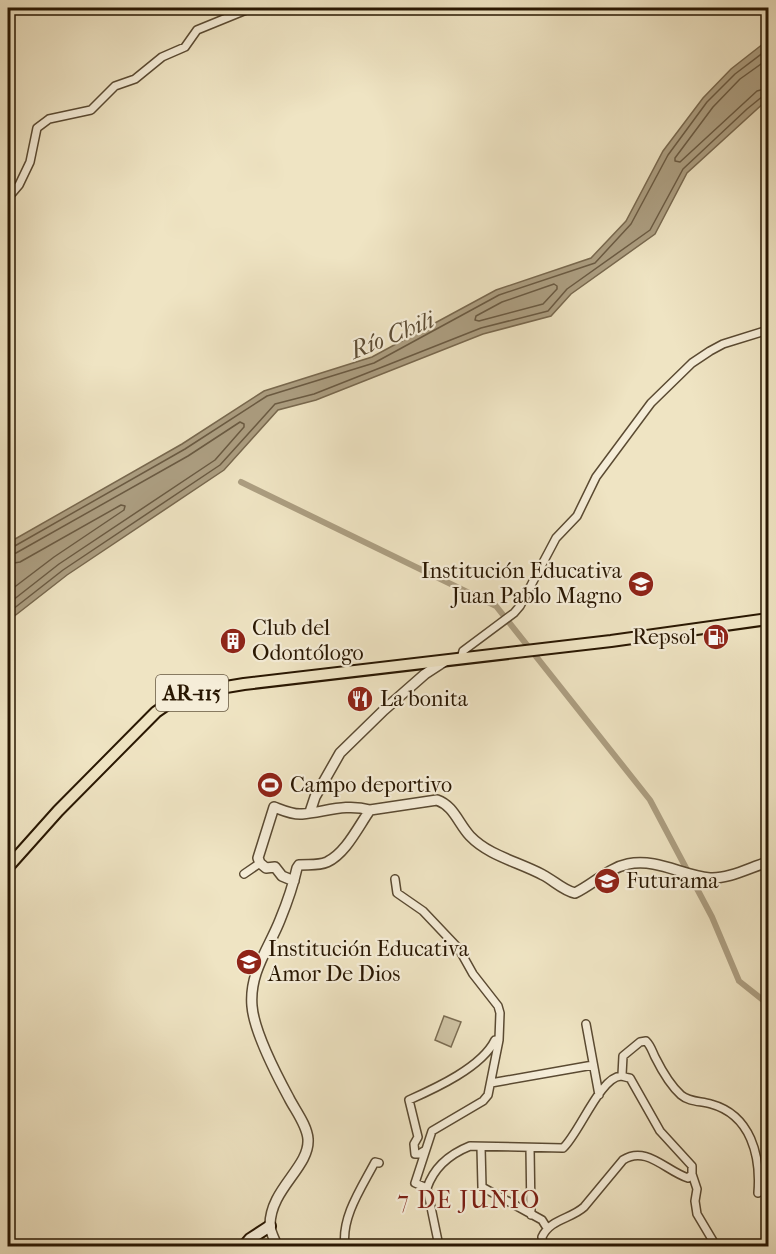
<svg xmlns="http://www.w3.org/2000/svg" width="776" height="1254" viewBox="0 0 776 1254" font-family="'IM FELL French Canon',serif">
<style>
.green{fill:#cdc1a2;stroke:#7b6c52;stroke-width:1.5}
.water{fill:#ac9e81;stroke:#78684e;stroke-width:1.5}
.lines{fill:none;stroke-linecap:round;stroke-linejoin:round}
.shore{stroke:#6a5a42;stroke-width:1.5}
.canal{stroke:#ac9e81;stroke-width:6}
.minor-casing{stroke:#5a4a32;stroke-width:10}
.tertiary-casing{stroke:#5a4a32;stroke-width:12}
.secondary-casing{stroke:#291702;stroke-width:14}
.primary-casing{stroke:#291702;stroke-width:14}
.minor{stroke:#f5edd8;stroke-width:7}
.tertiary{stroke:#f5edd8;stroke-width:9}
.secondary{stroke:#f5edd8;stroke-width:10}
.primary{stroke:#efe4c3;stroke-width:10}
.labels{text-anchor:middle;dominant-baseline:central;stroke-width:4.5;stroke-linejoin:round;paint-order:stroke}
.shield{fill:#f5edd8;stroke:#665742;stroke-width:1.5}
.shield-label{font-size:21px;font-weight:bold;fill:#291702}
.poi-label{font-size:22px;fill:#291702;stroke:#f5edd8;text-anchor:start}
.water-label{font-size:24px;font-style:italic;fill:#5d4d35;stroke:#f5edd8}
.neighbourhood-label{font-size:24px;letter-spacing:1.5px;fill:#7a1f14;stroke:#f5edd8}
</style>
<rect width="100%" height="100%" fill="#efe4c3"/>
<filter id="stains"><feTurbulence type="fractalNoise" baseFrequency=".00333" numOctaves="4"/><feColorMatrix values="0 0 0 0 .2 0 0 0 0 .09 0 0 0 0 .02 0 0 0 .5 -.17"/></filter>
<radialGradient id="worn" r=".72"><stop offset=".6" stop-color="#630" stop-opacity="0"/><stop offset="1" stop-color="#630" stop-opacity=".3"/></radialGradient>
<path class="green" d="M444,1016L461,1022L451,1047L435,1040Z"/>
<path class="water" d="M768,40V99L687,173L655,234L571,294L551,316L483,334L316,400L278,410L224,470L67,575L8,621V543L182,444L264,391L372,357L496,290L591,258L626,221L663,151L703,98L731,69Z"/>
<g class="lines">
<path class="shore" d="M768,59L740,79L713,107L675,158V161L680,162L757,91L768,88
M554,284L557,286V289L543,304L479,321L475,320L476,316L502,302Z
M8,548L13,547L185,449L267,396L374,363L499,295L595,263L631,224L668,155L707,102L735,74L768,49
M8,555L16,553L188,456L240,422L244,424V427L215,460L59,564L8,604
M8,564L20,562L121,505L125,506L124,510L54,557L8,592
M8,613L63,570L220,465L275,404L314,394L481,328L548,311L567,289L650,230L683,169L747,109L763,96L768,95"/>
<path class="canal" d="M241,482L496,606L650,800L712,917L739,981L768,1004"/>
<g class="minor-casing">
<path id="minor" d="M227,8L232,15
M8,198L19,185L30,162L37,128L49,119L91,110L115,86L135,79L162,57L185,47L197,30L251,8
M461,659L463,651L514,613L520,606L556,538L577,516L596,477L651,403L692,363L710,351L723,344L768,330
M244,874L260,863
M395,879L397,893L423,911L459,949L473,974L498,1006L500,1013L499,1040L488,1095L483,1101L432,1131L415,1183L427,1188
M586,1024L599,1095
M622,1075L623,1056L640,1042L646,1041C651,1046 652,1051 655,1057C661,1069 671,1086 681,1095C689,1102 701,1101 711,1104C751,1115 761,1156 758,1193
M491,1083L593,1065
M481,1147L482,1187L542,1220L547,1228
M530,1148L531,1215
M424,1151L419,1154H415L414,1144L418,1137L409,1100C436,1088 482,1067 495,1040H499
M692,1174L697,1189L695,1201L697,1214L716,1246
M345,1246C341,1217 362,1187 375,1162L379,1163
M439,1246L427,1188C434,1167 450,1154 470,1146L563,1148C579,1134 600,1077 621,1076C623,1076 627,1078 630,1078L660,1131L692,1166V1174L688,1178C666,1171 646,1145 623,1160L584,1207C571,1219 550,1219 542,1237L543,1246"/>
</g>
<g class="tertiary-casing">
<path id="tertiary" d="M310,812L315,797L340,753L384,710L425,674L445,661
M294,881L282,876L275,867L266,868L260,863L258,858L274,807C282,810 293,815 302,814C325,812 346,803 370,810L437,800C454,806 458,823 470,836C489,856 519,862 543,875C553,880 564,891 575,893C594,884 608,868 628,864C657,858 683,876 710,878C729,879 751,867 768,862
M277,1246C275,1240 270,1232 270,1225C270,1189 310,1167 308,1139C307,1125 295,1110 289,1098C276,1074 254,1032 252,1006C249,973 269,948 280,920C287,903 293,886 297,868L299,865C308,864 318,866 327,862C346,853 358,827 370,810"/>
</g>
<g class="secondary-casing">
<path id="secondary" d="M244,1246L250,1239L270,1226"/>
</g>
<g class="primary-casing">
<path id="primary" d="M8,867L58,811L156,712L169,703L190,693L244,684L611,641L768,619"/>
</g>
<use href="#minor" class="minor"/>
<use href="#tertiary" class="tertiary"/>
<use href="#secondary" class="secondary"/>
<use href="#primary" class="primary"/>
</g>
<defs>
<g id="school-disc" transform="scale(1.35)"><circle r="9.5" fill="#8f2418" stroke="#f5edd8"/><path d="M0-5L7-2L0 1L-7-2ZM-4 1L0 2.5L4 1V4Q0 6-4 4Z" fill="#fff"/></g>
<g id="fuel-disc" transform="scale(1.35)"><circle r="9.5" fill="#8f2418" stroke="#f5edd8"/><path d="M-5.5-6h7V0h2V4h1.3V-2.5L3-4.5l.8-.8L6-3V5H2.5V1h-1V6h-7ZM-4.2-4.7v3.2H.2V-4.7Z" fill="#fff"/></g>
<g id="building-disc" transform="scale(1.35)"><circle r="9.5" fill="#8f2418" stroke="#f5edd8"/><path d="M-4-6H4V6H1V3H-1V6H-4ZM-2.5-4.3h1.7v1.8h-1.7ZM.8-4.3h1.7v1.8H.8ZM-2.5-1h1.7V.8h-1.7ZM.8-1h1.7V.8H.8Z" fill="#fff"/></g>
<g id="restaurant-disc" transform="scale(1.35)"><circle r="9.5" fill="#8f2418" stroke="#f5edd8"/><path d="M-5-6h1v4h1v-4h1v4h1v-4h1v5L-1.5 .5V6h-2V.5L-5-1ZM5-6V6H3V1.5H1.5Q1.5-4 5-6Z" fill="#fff"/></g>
<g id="stadium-disc" transform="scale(1.35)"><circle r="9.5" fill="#8f2418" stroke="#f5edd8"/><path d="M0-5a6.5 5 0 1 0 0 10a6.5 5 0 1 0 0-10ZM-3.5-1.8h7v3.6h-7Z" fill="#fff"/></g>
</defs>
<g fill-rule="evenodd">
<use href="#school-disc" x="641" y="584"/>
<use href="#fuel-disc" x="716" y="637"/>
<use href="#building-disc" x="233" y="641"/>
<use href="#restaurant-disc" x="360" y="699"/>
<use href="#stadium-disc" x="270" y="785"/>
<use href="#school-disc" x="607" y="881"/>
<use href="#school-disc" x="249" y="962"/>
</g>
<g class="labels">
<rect class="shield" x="156" y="675" width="72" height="36" rx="4.5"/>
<g class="shield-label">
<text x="192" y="693">AR-115</text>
</g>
<g class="poi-label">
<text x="622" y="571" text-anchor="end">Institución Educativa<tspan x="622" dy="25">Juan Pablo Magno</tspan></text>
<text x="252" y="628">Club del<tspan x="252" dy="25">Odontólogo</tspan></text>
<text x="696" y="637" text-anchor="end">Repsol</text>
<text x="380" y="699">La bonita</text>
<text x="290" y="785">Campo deportivo</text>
<text x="626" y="881">Futurama</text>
<text x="268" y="949">Institución Educativa<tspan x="268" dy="25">Amor De Dios</tspan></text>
</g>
<g class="water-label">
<text transform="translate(392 335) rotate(-22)">Río Chili</text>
</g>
<g class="neighbourhood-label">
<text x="469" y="1200">7 DE JUNIO</text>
</g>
</g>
<rect width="776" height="1254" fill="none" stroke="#efe4c3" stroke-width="30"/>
<rect x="9" y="9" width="758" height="1236" fill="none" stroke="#291702" stroke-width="3"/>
<rect x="15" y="15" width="746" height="1224" fill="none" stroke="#291702" stroke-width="1.5"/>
<rect width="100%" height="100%" filter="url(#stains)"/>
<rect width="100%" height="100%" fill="url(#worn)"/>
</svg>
